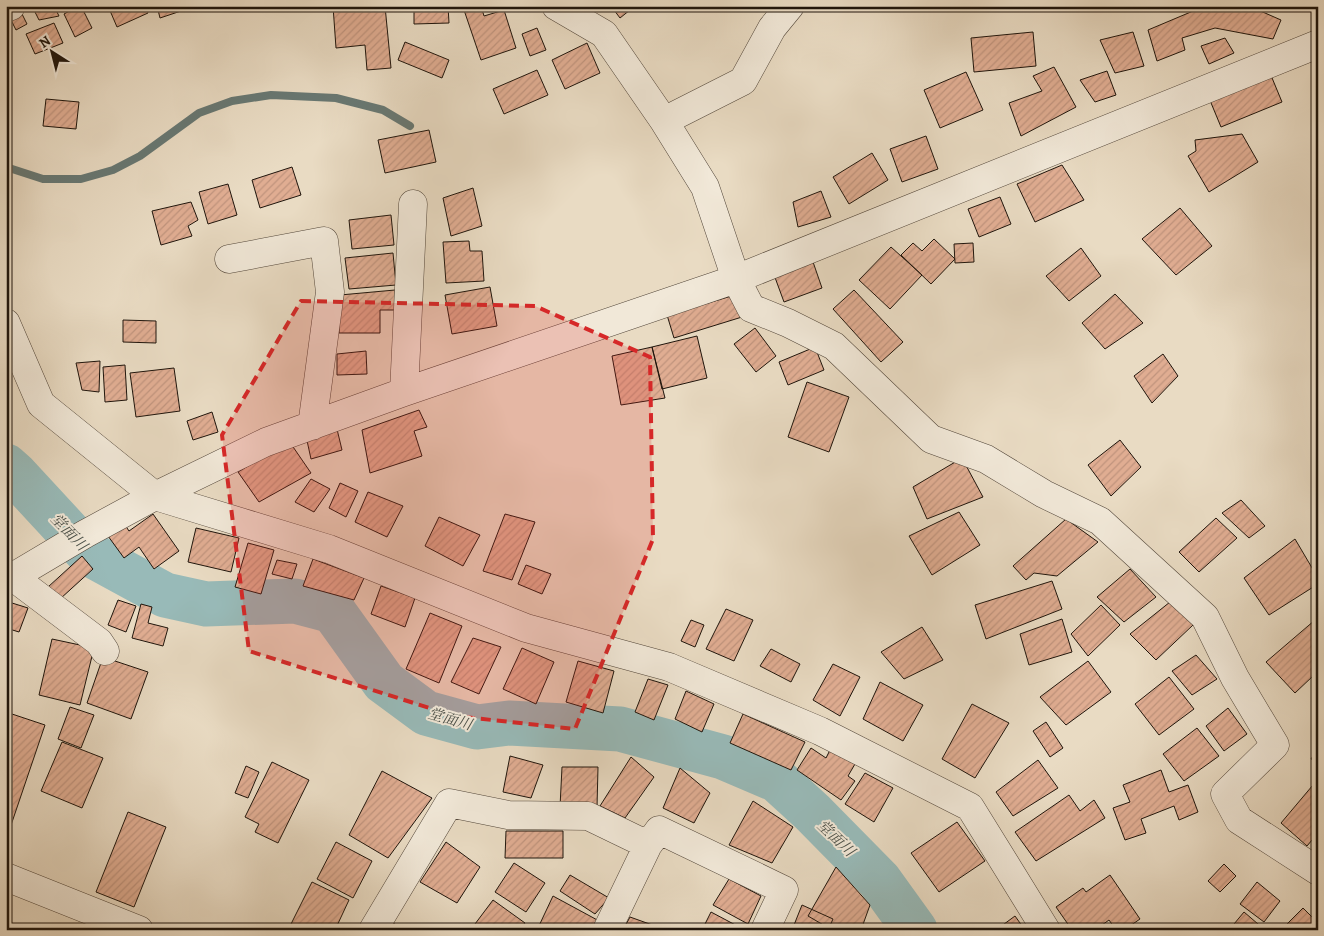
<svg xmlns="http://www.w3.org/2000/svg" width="1324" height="936" viewBox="0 0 1324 936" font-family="Alegreya,'Noto Serif JP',serif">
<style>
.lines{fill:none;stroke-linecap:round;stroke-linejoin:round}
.stream{stroke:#687873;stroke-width:8}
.river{stroke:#98bab8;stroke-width:45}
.building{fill:url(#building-hatch);stroke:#1f150c}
.minor-casing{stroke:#52463a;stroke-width:29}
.minor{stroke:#f1e8d8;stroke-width:28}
.marked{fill:#d62828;fill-opacity:0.2;stroke:#d62828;stroke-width:4;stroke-dasharray:10 6;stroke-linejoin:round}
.labels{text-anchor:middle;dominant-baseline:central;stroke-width:4;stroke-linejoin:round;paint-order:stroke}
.water-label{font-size:15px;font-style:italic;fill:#494f48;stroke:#f1e8d8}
</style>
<defs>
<pattern id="building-hatch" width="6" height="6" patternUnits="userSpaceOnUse" patternTransform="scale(1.25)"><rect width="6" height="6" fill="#e0ad92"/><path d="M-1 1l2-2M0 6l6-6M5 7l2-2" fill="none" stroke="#c0947d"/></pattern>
</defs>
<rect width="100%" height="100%" fill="#e9dbc3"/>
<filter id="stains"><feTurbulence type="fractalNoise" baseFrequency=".004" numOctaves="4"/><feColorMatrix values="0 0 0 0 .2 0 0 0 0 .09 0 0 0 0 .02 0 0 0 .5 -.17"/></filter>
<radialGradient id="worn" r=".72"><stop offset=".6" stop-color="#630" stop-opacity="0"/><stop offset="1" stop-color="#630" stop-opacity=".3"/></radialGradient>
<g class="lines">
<path class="stream" d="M6,167L43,179H81L113,170L140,156L199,113L232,101L271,95L336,98L383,110L410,126"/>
<path class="river" d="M6,466L15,474L88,553L165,595L206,604L295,601L333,611L384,682L426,713L477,727L509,723L620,729L723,757L777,780L812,812L879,880L915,930"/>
</g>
<path class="building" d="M38,6H54L59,16L39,20L33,8Z
M79,6H81L92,28L75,37L64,14Z
M108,6H145L148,13L117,27Z
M157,6H196L160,18Z
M333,6H385L391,68L367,70L365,45L336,48Z
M414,6H448L449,23L414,24Z
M476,6H481L484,16L504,10L516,48L481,60L464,10Z
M611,6H635L620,18Z
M1205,6H1249L1281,20L1273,39L1215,28L1182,38L1185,50L1157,61L1148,30Z
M20,10L27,24L16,30L9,16Z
M54,23L63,43L35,54L26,34Z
M537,28L546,50L530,56L522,34Z
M1033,32L1036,66L974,72L971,38Z
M1133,32L1144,66L1115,73L1100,40Z
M1225,38L1234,53L1209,64L1201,46Z
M405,42L449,60L442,78L398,60Z
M587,43L600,73L565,89L552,60Z
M1054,67L1076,107L1021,136L1009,103L1042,91L1033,76Z
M537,70L548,95L504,114L493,89Z
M1107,71L1116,95L1095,102L1080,80Z
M966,72L983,110L940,128L924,90Z
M1270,73L1282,102L1221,127L1209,98Z
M46,99L79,102L76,129L43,126Z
M429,130L436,162L385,173L378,140Z
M1242,134L1258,162L1209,192L1188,156L1196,151L1195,140Z
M926,136L938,169L902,182L890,149Z
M872,153L888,180L849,204L833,177Z
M1062,165L1084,200L1035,222L1017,184Z
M292,167L301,195L260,208L252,180Z
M228,184L237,215L208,224L199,192Z
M473,188L482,226L451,236L443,198Z
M821,191L831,217L798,227L793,202Z
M1000,197L1011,224L979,237L968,209Z
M191,202L198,220L188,226L192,236L161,245L152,211Z
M1180,208L1212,246L1176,275L1142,239Z
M391,215L394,245L352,249L349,220Z
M934,239L955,259L931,284L901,255L913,243L922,251Z
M469,241L470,251H482L484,281L446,283L443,242Z
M973,243L974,262L955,263L954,244Z
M891,247L922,275L890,309L859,280Z
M1081,248L1101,276L1069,301L1046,276Z
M393,253L396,285L349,289L345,258Z
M812,259L822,288L784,302L773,272Z
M490,287L497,326L452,334L445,295Z
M395,290V310H380V333H339L340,295Z
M854,290L903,342L881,362L833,309Z
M1115,294L1143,323L1105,349L1082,323Z
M735,295L742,317L674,338L667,315Z
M123,320L156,321V343L123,342Z
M755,328L776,356L756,372L734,344Z
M697,336L707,378L662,389L652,347Z
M652,347L665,398L621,405L612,356Z
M815,347L824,370L788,385L779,362Z
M366,351L367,374L337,375V354Z
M1163,354L1178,376L1152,403L1134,376Z
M100,361L99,392L82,390L76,363Z
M125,365L127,400L105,402L103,367Z
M174,368L180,411L136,417L130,373Z
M807,382L849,397L829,452L788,437Z
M419,410L427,427L414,431L422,456L370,473L362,430Z
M212,412L218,432L193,440L187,421Z
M336,425L342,450L311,459L306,436Z
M1120,440L1141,467L1111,496L1088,465Z
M289,441L311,473L259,502L238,472Z
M962,458L983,497L927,519L913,487Z
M311,479L330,489L314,512L295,502Z
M340,483L358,491L346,517L329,508Z
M368,492L403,506L387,537L355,522Z
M1241,500L1265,526L1249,538L1222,513Z
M959,512L980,545L932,575L909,536Z
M153,514L179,551L154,569L139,547L124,558L108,536L125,525L129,531Z
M505,514L535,522L512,580L483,571Z
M439,517L480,535L463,566L425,546Z
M1216,518L1237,538L1199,572L1179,552Z
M1066,519L1098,542L1057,576L1034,573L1026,580L1013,566Z
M196,528L239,538L231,572L188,562Z
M1295,539L1318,578V584L1269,615L1244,578Z
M248,543L274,550L261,594L235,587Z
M82,556L93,569L60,599L48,587Z
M313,559L364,578L354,600L303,586Z
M277,560L297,564L292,579L272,574Z
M526,565L551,574L542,594L518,584Z
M1130,569L1156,597L1124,622L1097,597Z
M1052,581L1062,609L986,639L975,605Z
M381,586L415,598L405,627L371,614Z
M118,600L136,606L126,632L108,625Z
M1170,602L1193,625L1156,660L1130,634Z
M12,603L28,608L19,632L6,628V606Z
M141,604L152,607L148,623L168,628L163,646L132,638Z
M1101,605L1120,625L1088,656L1071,634Z
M726,609L753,620L734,661L706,649Z
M430,613L462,626L439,683L406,669Z
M1062,619L1072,652L1029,665L1020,634Z
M691,620L704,625L695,647L681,641Z
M1315,620L1318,623V681L1313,676L1295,693L1266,662Z
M922,627L943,660L904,679L881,652Z
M473,638L501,647L479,694L451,682Z
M52,639L94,648L80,705L39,695Z
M522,648L554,662L536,704L503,689Z
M771,649L800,664L791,682L760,666Z
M1196,655L1217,679L1192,695L1172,671Z
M103,657L148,672L131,719L87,703Z
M578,661L614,671L603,713L566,702Z
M1088,661L1111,692L1066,725L1040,697Z
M833,664L860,677L840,716L813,700Z
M1169,677L1194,709L1159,735L1135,704Z
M648,679L668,685L654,720L635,712Z
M880,682L923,705L903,741L863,719Z
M686,691L714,704L702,732L675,719Z
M972,704L1009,723L975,778L942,759Z
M70,707L94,715L81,748L58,739Z
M1228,708L1247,734L1224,751L1206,726Z
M6,712L45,725L8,834L6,833Z
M743,714L805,742L791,770L730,743Z
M1046,722L1063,748L1050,757L1033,731Z
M1197,728L1219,756L1184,781L1163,754Z
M62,742L103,758L82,808L41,791Z
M811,748L826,758L830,750L855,764L848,776L855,781L841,800L797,770Z
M1318,748V762L1311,759Z
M510,756L543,765L531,798L503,792Z
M631,757L654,777L625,818L600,806Z
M1038,760L1058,788L1013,816L996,792Z
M272,762L309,780L278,843L255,832L259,824L245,817Z
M246,766L259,772L248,798L235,793Z
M562,767H598L597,807H560Z
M680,768L710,793L694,823L663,808Z
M1161,770L1169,792L1188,785L1198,812L1179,820L1174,806L1141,819L1146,833L1125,840L1113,808L1130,802L1123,785Z
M382,771L432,798L388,858L349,835Z
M865,773L893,788L874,822L845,804Z
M1318,779V833L1307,846L1281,823Z
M1069,795L1080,811L1094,800L1105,818L1036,861L1015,832Z
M753,801L793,827L772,863L729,845Z
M128,812L166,827L134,907L96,892Z
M957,822L985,861L939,892L911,853Z
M506,831H563V858H505Z
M336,842L372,861L353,898L317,879Z
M446,842L480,867L457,903L420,882Z
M514,863L545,883L526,912L495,892Z
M1224,864L1236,876L1220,892L1208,881Z
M836,867L870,905L861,930H832L808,916Z
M570,875L609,898L595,914L560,891Z
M1110,875L1140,919L1127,928L1128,930H1116L1109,920L1095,930H1072L1056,907L1083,888L1086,892Z
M729,879L761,896L748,924L713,905Z
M312,882L349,900L335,930H288Z
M1257,882L1280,901L1264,922L1240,904Z
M553,896L601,922L595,930H560L557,928L556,930H537Z
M493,900L525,923L520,930H475L472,928Z
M1318,902V914L1312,908Z
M802,905L833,919L828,930H792Z
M1303,908L1318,923V930H1292L1287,924Z
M711,912L743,929L702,930Z
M1244,912L1265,930H1229Z
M1015,916L1025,930H996Z
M630,917L658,927L656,930H623Z
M390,921L404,930H385Z"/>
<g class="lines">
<g class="minor-casing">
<path id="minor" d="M556,6L604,34L664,121L705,187L736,279L751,308L788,323L834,346L931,439L986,459L1044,494L1100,521L1205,617L1235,678L1275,745L1225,794L1239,820L1318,871
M6,8L11,6
M664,121L743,81L772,28L790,6
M229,259L324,241L330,292L312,426
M6,323L41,404L155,496L329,549L526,628L669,667L820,731L970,807L1046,930
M404,392L413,204
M13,577L99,642L105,651
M6,581L85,534L155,496L266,442L404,392L736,279L1318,44
M6,877L139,930
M373,930L449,803L508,815L588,816L648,845
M607,930L648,845L659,830L784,890L765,930"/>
</g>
<use href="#minor" class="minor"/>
</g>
<path class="marked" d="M301,301L535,306L650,357L653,539L575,729L455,716L249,651L222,435Z"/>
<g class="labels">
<g class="water-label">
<text transform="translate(69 532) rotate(46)">堂面川</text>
<text transform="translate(450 719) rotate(16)">堂面川</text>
<text transform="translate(836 838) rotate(44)">堂面川</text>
</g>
</g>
<rect width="1324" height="936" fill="none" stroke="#e9dbc3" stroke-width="25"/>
<rect x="8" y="8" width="1309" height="921" fill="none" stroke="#1f150c" stroke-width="2.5"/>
<rect x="12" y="12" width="1299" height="911" fill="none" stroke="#1f150c"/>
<g transform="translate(52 52) rotate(324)" stroke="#f1e8d8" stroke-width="4" paint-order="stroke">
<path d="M0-4L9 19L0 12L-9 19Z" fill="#1f150c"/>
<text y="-8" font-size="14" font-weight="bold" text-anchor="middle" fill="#1f150c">N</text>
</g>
<rect width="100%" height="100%" filter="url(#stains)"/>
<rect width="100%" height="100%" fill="url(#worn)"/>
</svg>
